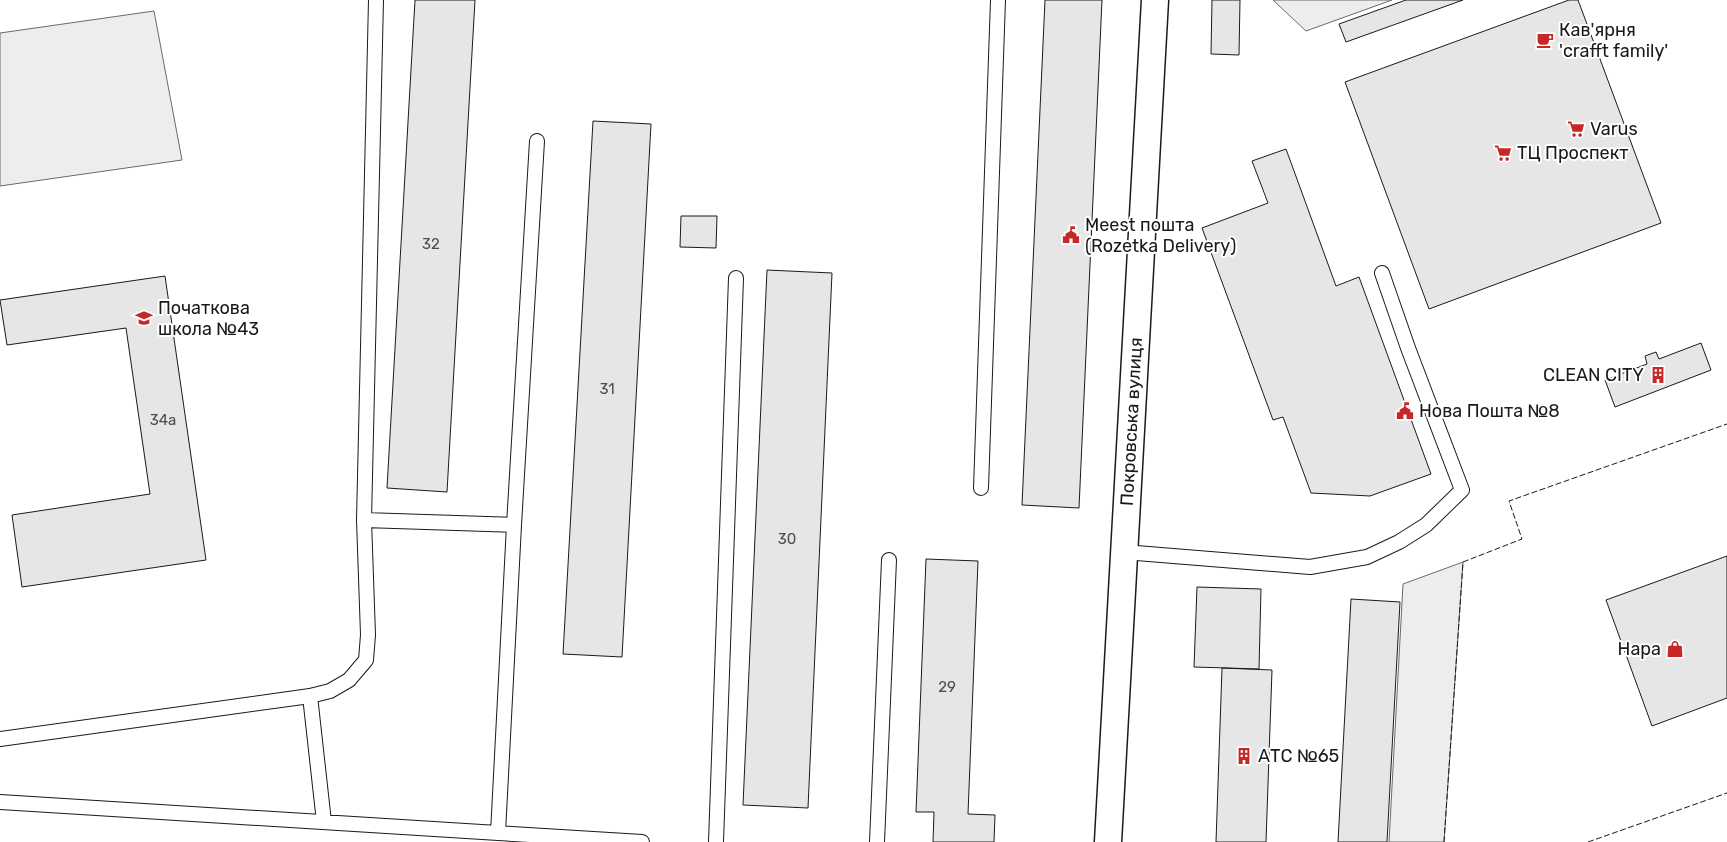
<svg xmlns="http://www.w3.org/2000/svg" width="1727" height="842" viewBox="0 0 1727 842" font-family="Rubik,sans-serif">
<style>
.green{fill:#ededed;stroke:#6a6a6a}
.building{fill:#e6e6e6;stroke:#1a1a1a}
.lines{fill:none;stroke-linecap:round;stroke-linejoin:round}
.lane-casing{stroke:#1a1a1a;stroke-width:16}
.street-casing{stroke:#1a1a1a;stroke-width:29}
.lane{stroke:#fff;stroke-width:14}
.street{stroke:#fff;stroke-width:26}
.fence{stroke:#1a1a1a;stroke-width:1;stroke-dasharray:6 2.5;stroke-linecap:butt}
.labels{text-anchor:middle;dominant-baseline:central;stroke-width:4;stroke-linejoin:round;paint-order:stroke}
.number-label{font-size:15px;fill:#4d4d4d}
.poi-label{font-size:18px;fill:#1a1a1a;stroke:#fff;text-anchor:start}
.street-label{font-size:18px;fill:#1a1a1a;stroke:#fff}
</style>
<rect width="100%" height="100%" fill="#fff"/>
<path class="green" d="M1273,0H1392L1306,31Z
M154,11L182,160L0,186V33Z
M1463,562L1444,842H1389L1403,584Z"/>
<path class="building" d="M415,0H475L447,492L387,488Z
M1045,0H1102L1079,508L1022,505Z
M1212,0H1240L1239,55L1211,54Z
M1406,0H1463L1346,42L1339,24Z
M1569,0H1578L1661,223L1429,309L1345,82Z
M593,121L651,124L622,657L563,654Z
M1286,149L1336,286L1359,277L1431,474L1370,496L1311,493L1283,417L1273,420L1202,228L1268,203L1252,161Z
M681,216H717L716,248L680,247Z
M767,270L832,273L808,808L743,805Z
M165,276L206,560L22,587L12,515L150,494L126,328L7,345L0,300Z
M1701,343L1711,370L1615,407L1605,380L1647,364L1645,356L1656,352L1659,359Z
M1727,556V698L1652,726L1606,600Z
M926,559L978,561L968,814L995,815L994,842H933L934,812H916Z
M1197,587L1261,589L1259,669L1194,667Z
M1351,599L1400,602L1387,842H1338Z
M1222,668L1272,670L1266,842H1216Z"/>
<g class="lines">
<g class="lane-casing">
<path id="lane" d="M981,488L998,0
M364,520L514,525
M1124,552L1310,567L1367,557L1399,542L1426,525L1462,490L1408,348L1382,273
M310,696L324,822
M0,739L310,696L330,691L349,680L366,660L368,635L364,520L376,0
M0,802L642,842
M498,833L514,525L537,141
M716,842L736,278
M877,842L889,560"/>
</g>
<g class="street-casing">
<g id="street">
<path id="s1" d="M1108,842L1155,0"/>
</g>
</g>
<use href="#lane" class="lane"/>
<use href="#street" class="street"/>
<path class="fence" d="M1444,842L1463,562L1522,539L1509,501L1727,424
M1588,842L1727,793"/>
</g>
<defs>
<g id="cafe-bare" transform="scale(1.35)"><path d="M-5.5-4.5H6V0H3Q3 3.5 0 3.5H-2.5Q-5.5 3.5-5.5 0ZM3-3.2v2h1.7v-2ZM-6 4.5H4V6H-6Z" fill="#c62828" stroke="#fff" stroke-width="2.5" paint-order="stroke"/></g>
<g id="supermarket-bare" transform="scale(1.35)"><path d="M-6-5.5h2.5l.6 2H6L4.5 2H-2.5L-4.4-4H-6ZM-1.5 3.2a1.3 1.3 0 1 0 .1 0ZM3 3.2a1.3 1.3 0 1 0 .1 0Z" fill="#c62828" stroke="#fff" stroke-width="2.5" paint-order="stroke"/></g>
<g id="civic-bare" transform="scale(1.35)"><path d="M-.6-6.5H3V-4.5H.6V-3L4-1V1h2V6H-6V1h2V-1L-.6-3ZM-1.2 2.5V6h2.4V2.5Z" fill="#c62828" stroke="#fff" stroke-width="2.5" paint-order="stroke"/></g>
<g id="school-bare" transform="scale(1.35)"><path d="M0-5L7-2L0 1L-7-2ZM-4 1L0 2.5L4 1V4Q0 6-4 4Z" fill="#c62828" stroke="#fff" stroke-width="2.5" paint-order="stroke"/></g>
<g id="building-bare" transform="scale(1.35)"><path d="M-4-6H4V6H1V3H-1V6H-4ZM-2.5-4.3h1.7v1.8h-1.7ZM.8-4.3h1.7v1.8H.8ZM-2.5-1h1.7V.8h-1.7ZM.8-1h1.7V.8H.8Z" fill="#c62828" stroke="#fff" stroke-width="2.5" paint-order="stroke"/></g>
<g id="shop-bare" transform="scale(1.35)"><path d="M-5-2.5h2.3a2.7 3.5 0 0 1 5.4 0H5L5.5 6h-11ZM-1.5-2.5h3a1.5 2.3 0 0 0-3 0Z" fill="#c62828" stroke="#fff" stroke-width="2.5" paint-order="stroke"/></g>
</defs>
<g fill-rule="evenodd">
<use href="#cafe-bare" x="1545" y="40"/>
<use href="#supermarket-bare" x="1576" y="129"/>
<use href="#supermarket-bare" x="1503" y="153"/>
<use href="#civic-bare" x="1071" y="235"/>
<use href="#school-bare" x="144" y="318"/>
<use href="#building-bare" x="1658" y="375"/>
<use href="#civic-bare" x="1405" y="411"/>
<use href="#shop-bare" x="1675" y="649"/>
<use href="#building-bare" x="1244" y="756"/>
</g>
<g class="labels">
<g class="number-label">
<text x="431" y="244">32</text>
<text x="607" y="389">31</text>
<text x="163" y="420">34а</text>
<text x="787" y="539">30</text>
<text x="947" y="687">29</text>
</g>
<g class="poi-label">
<text x="1559" y="30">Кав'ярня<tspan x="1559" dy="21">'crafft family'</tspan></text>
<text x="1590" y="129">Varus</text>
<text x="1517" y="153">ТЦ Проспект</text>
<text x="1085" y="225">Meest пошта<tspan x="1085" dy="21">(Rozetka Delivery)</tspan></text>
<text x="158" y="308">Початкова<tspan x="158" dy="21">школа №43</tspan></text>
<text x="1644" y="375" text-anchor="end">CLEAN CITY</text>
<text x="1419" y="411">Нова Пошта №8</text>
<text x="1661" y="649" text-anchor="end">Нара</text>
<text x="1258" y="756">АТС №65</text>
</g>
<g class="street-label">
<text stroke="none"><textPath href="#s1" startOffset="421">Покровська вулиця</textPath></text>
</g>
</g>
</svg>
